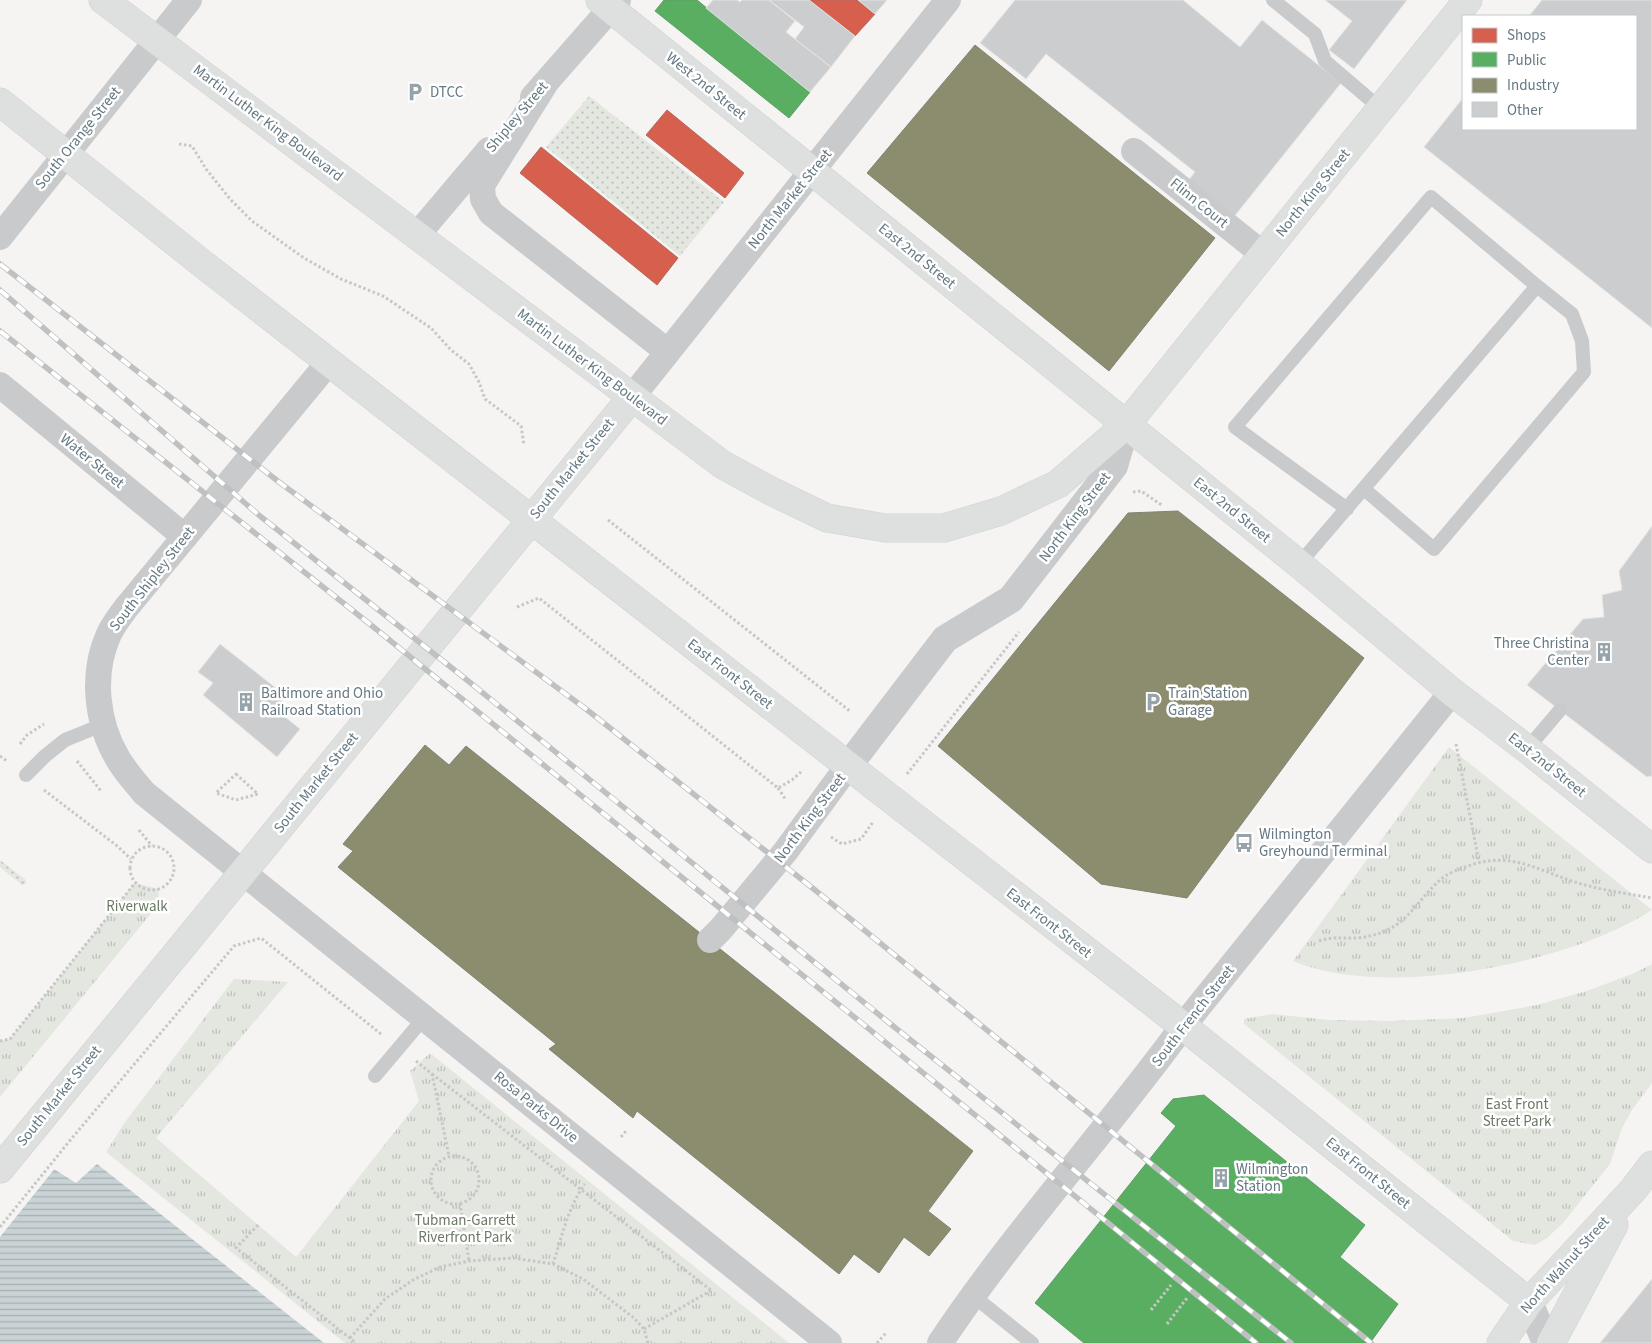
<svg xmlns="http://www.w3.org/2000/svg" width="1652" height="1343" viewBox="0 0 1652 1343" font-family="'Source Sans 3',sans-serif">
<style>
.grass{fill:url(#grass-dots)}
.park{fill:url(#park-tufts)}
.water{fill:url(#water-rules)}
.pier{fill:#f5f4f3}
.shops{fill:#d6604d;stroke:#b4675d}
.public{fill:#5aae61;stroke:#5d9e6b}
.industry{fill:#8c8c6e;stroke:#808674}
.building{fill:#cccdce;stroke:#e4e4e3}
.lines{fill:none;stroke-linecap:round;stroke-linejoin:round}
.primary-casing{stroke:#d1d1d1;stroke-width:29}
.path{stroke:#c6c7c8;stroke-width:3;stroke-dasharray:2.5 2.5;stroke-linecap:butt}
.service{stroke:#c9cacb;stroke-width:14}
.minor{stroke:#c9cacb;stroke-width:26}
.tertiary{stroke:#c9cacb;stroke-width:28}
.primary{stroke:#dedfdf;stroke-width:28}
.rail-casing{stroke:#bfc0c1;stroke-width:5.5}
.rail{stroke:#fff;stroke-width:4;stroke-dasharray:11;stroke-linecap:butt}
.labels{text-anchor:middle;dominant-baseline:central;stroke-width:5;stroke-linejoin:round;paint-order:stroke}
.street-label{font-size:15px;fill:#657883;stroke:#fff}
.poi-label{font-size:15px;fill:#657883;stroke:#fff;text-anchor:start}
.park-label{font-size:15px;fill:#6a7a64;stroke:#fff}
</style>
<defs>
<pattern id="grass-dots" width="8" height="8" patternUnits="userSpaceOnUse" patternTransform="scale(1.25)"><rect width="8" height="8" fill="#e4e6e0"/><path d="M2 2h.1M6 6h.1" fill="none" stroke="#bcbfbb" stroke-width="1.8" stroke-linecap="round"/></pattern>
<pattern id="park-tufts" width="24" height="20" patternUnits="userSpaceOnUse" patternTransform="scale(1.25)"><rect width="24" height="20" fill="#e4e6e0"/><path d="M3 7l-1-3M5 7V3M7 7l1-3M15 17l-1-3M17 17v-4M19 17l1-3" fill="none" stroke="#bcbfbb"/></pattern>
<pattern id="water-rules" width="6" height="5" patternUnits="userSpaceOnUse" patternTransform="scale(1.25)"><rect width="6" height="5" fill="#c9d2d4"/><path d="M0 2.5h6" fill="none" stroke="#a7afb1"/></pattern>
</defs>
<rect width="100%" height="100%" fill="#f5f4f3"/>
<path class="grass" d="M589,96L724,202L680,256L546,147Z
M0,860L26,880V884L22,885L0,867Z"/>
<path class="park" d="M1449,747L1652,910C1569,964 1385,1000 1293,961Z
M135,883L159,889L158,905L0,1097V1041L10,1039Z
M1652,964V1083L1632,1110L1622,1128L1610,1164L1563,1223L1547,1238L1535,1245L1513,1241L1244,1024V1019L1272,1014L1329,1020L1390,1021L1464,1018L1537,1005L1587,991L1637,972Z
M234,979L288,982L156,1138L296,1257L419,1101L410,1071L430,1053L789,1343H345L106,1152L125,1122Z"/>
<path class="water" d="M0,1135L76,1183L97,1164L324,1343H0Z"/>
<path class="pier" d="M0,1133L56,1167L0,1237Z"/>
<path class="shops" d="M809,0H858L875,14L855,36Z
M667,110L744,173L725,198L646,135Z
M541,147L678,258L657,285L520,173Z"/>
<path class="public" d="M664,0H697L810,92L789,118L655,11Z
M1204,1095L1365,1225L1340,1257L1398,1304L1370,1343H1084L1035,1303L1176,1126L1161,1113L1173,1099Z"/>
<path class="industry" d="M975,45L1215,238L1109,371L867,173Z
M1178,511L1364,658L1187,898L1101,884L938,746L1128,513Z
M425,745L449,765L466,746L973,1151L928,1211L951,1229L929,1256L904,1237L879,1273L854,1254L839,1274L637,1111L633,1118L549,1049L556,1044L338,867L353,851L343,844Z"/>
<path class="building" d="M713,0H737L740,2L742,0H769L795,21L786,32L831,67L810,92L706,8Z
M769,0H809L855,36L831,67L795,39L804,27Z
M858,0H887L875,14Z
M1015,0H1183L1240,47L1262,20L1341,83L1233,218L1187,182L1195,172L1046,54L1026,79L980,43Z
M1325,0H1407L1354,69L1329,50L1352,21Z
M1542,0H1652V328L1424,147L1463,98V129H1636V16H1529Z
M1652,526V776L1647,777L1527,685L1583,619L1604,617L1602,595L1622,590L1619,571Z
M220,644L286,696L275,709L300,729L277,757L203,695L213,683L198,672Z
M1652,1279V1343H1600Z"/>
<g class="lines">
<g class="primary-casing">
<path id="primary" d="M103,0L723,465L771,491L827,518L885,528H944L1001,511L1058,484L1126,425L1468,0
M600,0L1299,564L1452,692L1527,749L1652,849
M0,102L204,265L1183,1026L1529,1302
M0,1169L632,397
M1501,1343L1529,1302L1633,1190L1652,1165
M1551,1343L1614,1225"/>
</g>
<path class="path" d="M179,144L192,146L206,169L230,199L252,221L304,258L341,279L383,296L431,328L451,350L469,364L479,382L485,399L521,426L524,445
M1133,492L1141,491L1163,506
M608,520L851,712
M517,607L539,598L778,788L792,780L803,770
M20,744L27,735L44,724
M1456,744L1479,862
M0,756L7,761
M77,761L101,791
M236,774L258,794L236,800L216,793Z
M907,774L1019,632
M778,788L786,800
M44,790L116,845L131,859
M139,830L152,846
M831,837L842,844L861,839L873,822
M130 868a22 22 0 1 1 44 0a22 22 0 1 1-44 0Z
M1319,941C1330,937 1341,938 1353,938C1366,938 1381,934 1393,927C1413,915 1425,891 1444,877C1451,872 1460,869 1468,866C1513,849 1543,874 1585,885C1607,891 1630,894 1652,898
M0,1041L10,1039L135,883
M416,1061L432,1074L449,1156
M432,1074L712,1291
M621,1137L626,1131
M431 1180a24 24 0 1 1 48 0a24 24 0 1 1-48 0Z
M1272,1177L1278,1169
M460,1203L469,1261
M258,1225L236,1248L356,1343
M0,1227L72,1138L234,946L261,938L381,1034
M553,1264C561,1239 569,1205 585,1184
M1151,1310L1171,1285
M1167,1324L1187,1298
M644,1329L712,1290
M350,1338L385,1299L413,1280L440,1267L469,1261L513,1258L553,1264L583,1279L634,1318L644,1329L648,1343
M877,1343L886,1333"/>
<path class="service" d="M1273,0L1315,34L1325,61L1381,109
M1347,509L1235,427L1431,197L1537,286
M1299,564L1537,286L1572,314L1582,341L1584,372L1434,549L1364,489
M1527,749L1560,710
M26,775L45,756L65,740L102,725
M375,1076L424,1018
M972,1295L1032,1343"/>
<path class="minor" d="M545,84L482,185L483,199L491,213L668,352
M533,97L618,0
M1134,151L1264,255
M417,235L489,150
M0,237L189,0
M329,362L126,608C120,616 113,625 109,634C91,673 96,722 118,759C125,771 135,782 144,793L829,1343
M0,385L185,537
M632,397L948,0
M710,940L721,929L785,852L848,766
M940,1343C1014,1232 1105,1133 1183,1026L1452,692"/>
<path class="tertiary" d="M848,766L945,639L1011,599L1114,466L1126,425
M1529,1302L1546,1343"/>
<use href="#primary" class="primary"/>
<g class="rail-casing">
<path id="rail" d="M0,264L279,482L586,709L815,890L1371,1343
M0,290L260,516L462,676L888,1022L1291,1343
M0,331L371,625L1256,1343"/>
</g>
<use href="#rail" class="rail"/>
</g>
<defs>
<g id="parking-bare" transform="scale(1.5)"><path d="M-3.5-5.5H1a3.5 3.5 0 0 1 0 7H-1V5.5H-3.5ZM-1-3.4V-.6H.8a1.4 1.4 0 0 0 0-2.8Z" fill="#97a3aa" stroke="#fff" stroke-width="2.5" paint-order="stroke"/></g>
<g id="building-bare" transform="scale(1.5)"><path d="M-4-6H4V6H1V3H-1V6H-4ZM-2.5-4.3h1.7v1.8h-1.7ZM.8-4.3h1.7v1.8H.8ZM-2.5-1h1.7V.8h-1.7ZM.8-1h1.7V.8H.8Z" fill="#97a3aa" stroke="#fff" stroke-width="2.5" paint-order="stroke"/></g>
<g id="bus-bare" transform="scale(1.5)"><path d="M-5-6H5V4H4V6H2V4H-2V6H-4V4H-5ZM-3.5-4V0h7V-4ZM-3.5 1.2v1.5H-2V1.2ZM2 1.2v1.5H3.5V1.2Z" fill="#97a3aa" stroke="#fff" stroke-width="2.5" paint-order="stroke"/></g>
</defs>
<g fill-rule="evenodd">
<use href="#parking-bare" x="415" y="92"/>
<use href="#building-bare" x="1604" y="652"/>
<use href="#building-bare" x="246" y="702"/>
<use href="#parking-bare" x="1153" y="702"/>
<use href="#bus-bare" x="1244" y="843"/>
<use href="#building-bare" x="1221" y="1178"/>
</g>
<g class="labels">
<g class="street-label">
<text transform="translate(706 86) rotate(39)">West 2nd Street</text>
<text transform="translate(517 117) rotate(-50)">Shipley Street</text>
<text transform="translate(268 123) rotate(37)">Martin Luther King Boulevard</text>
<text transform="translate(78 138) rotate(-51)">South Orange Street</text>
<text transform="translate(1313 193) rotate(-51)">North King Street</text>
<text transform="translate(790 199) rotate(-51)">North Market Street</text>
<text transform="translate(1199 203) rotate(39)">Flinn Court</text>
<text transform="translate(917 256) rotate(39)">East 2nd Street</text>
<text transform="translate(592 367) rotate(37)">Martin Luther King Boulevard</text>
<text transform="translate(92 461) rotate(39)">Water Street</text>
<text transform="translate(572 469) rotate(-51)">South Market Street</text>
<text transform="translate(1232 510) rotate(39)">East 2nd Street</text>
<text transform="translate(1075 517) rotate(-53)">North King Street</text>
<text transform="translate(152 579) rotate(-52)">South Shipley Street</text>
<text transform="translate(730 674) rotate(38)">East Front Street</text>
<text transform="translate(1547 765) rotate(38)">East 2nd Street</text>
<text transform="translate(316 783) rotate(-51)">South Market Street</text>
<text transform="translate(810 818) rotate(-53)">North King Street</text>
<text transform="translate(1049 923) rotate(38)">East Front Street</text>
<text transform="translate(1193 1016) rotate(-52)">South French Street</text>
<text transform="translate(59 1096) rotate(-51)">South Market Street</text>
<text transform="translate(536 1107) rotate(39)">Rosa Parks Drive</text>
<text transform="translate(1368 1173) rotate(39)">East Front Street</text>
<text transform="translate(1565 1265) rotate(-48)">North Walnut Street</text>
</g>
<g class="poi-label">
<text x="430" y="92">DTCC</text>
<text x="1589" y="643" text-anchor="end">Three Christina<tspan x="1589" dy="17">Center</tspan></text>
<text x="261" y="693">Baltimore and Ohio<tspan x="261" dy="17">Railroad Station</tspan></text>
<text x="1168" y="693">Train Station<tspan x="1168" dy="17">Garage</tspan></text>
<text x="1259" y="834">Wilmington<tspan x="1259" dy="17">Greyhound Terminal</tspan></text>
<text x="1236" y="1169">Wilmington<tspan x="1236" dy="17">Station</tspan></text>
</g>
<g class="park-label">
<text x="137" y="906">Riverwalk</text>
<text x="1517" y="1104">East Front<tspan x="1517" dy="17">Street Park</tspan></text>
<text x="465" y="1220">Tubman-Garrett<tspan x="465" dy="17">Riverfront Park</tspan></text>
</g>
</g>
<rect x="1462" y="15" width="175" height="115" fill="#ffffff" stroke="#c1c9cd"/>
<rect x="1472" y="28" width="25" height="15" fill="#d6604d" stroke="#c1c9cd"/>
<text x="1507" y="40" font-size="15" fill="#657883">Shops</text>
<rect x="1472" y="52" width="25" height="15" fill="#5aae61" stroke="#c1c9cd"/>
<text x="1507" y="65" font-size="15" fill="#657883">Public</text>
<rect x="1472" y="78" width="25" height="15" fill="#8c8c6e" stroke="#c1c9cd"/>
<text x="1507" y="90" font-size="15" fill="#657883">Industry</text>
<rect x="1472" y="102" width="25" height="15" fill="#cccdce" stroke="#c1c9cd"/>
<text x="1507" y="115" font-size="15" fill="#657883">Other</text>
</svg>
